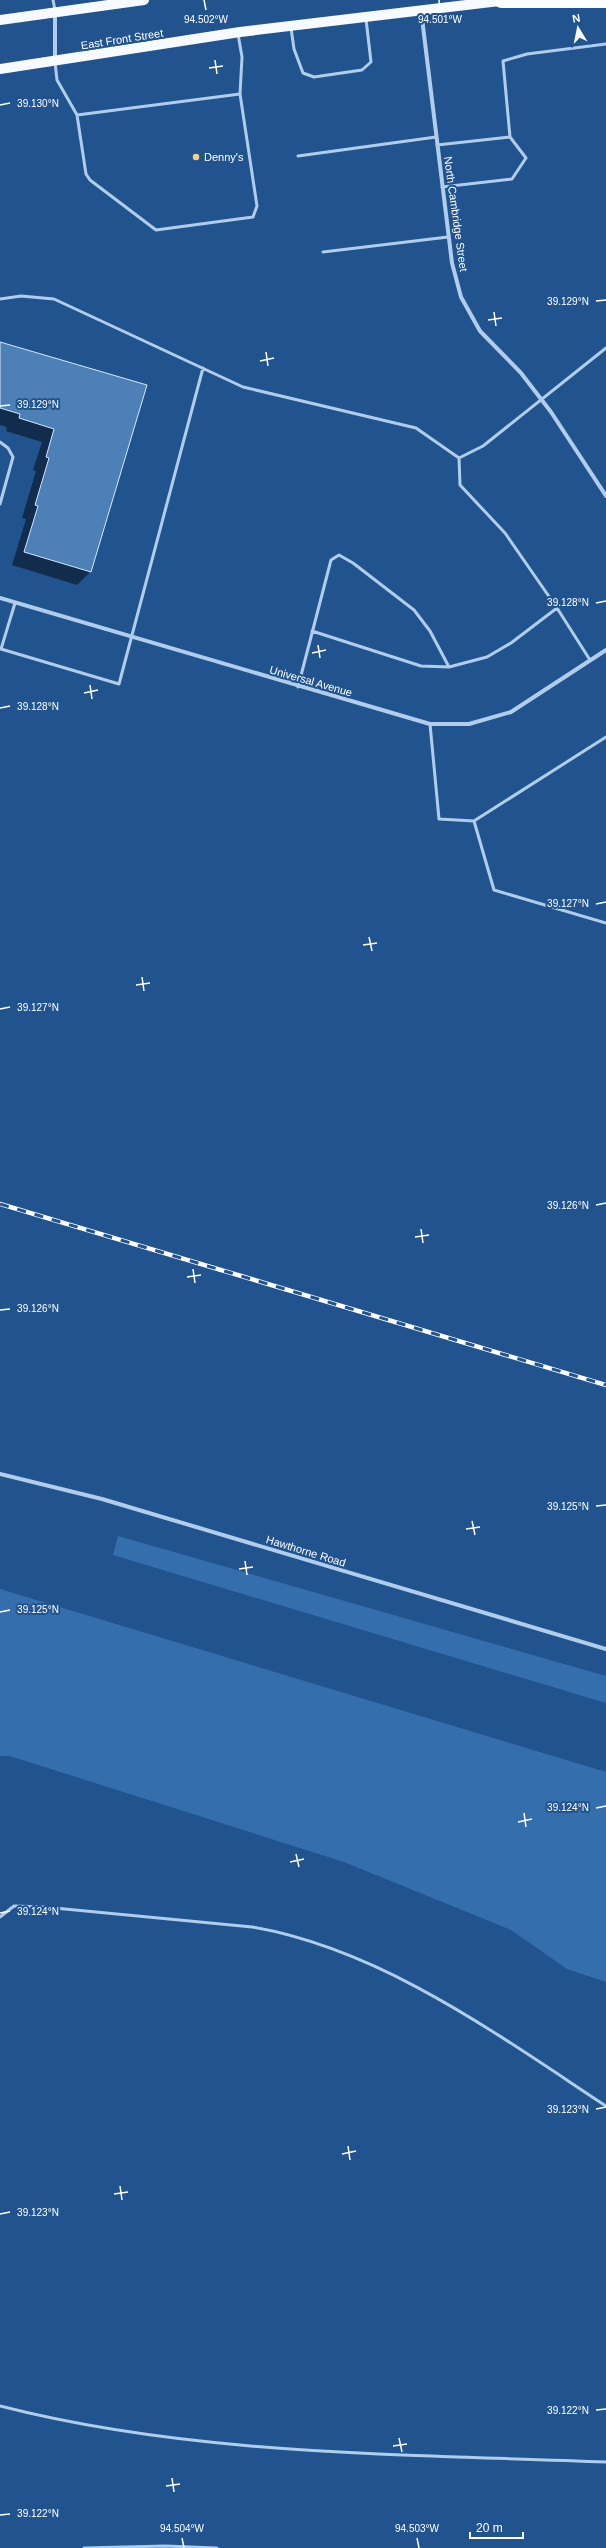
<svg xmlns="http://www.w3.org/2000/svg" width="606" height="2548" viewBox="0 0 606 2548" font-family="Helvetica,sans-serif">
<style>
.green{fill:#356eac}
.shadow{fill:#0007}
.building{fill:#4e80b8;stroke:#d6e7f9}
.lines{fill:none;stroke-linecap:round;stroke-linejoin:round}
.lane{stroke:#b1cdec;stroke-width:3}
.street{stroke:#b1cdec;stroke-width:4}
.primary{stroke:#f7faff;stroke-width:10}
.highway{stroke:#fff;stroke-width:12}
.rail-casing{stroke:#fff;stroke-width:4.5}
.rail{stroke:#21548f;stroke-width:3;stroke-dasharray:9;stroke-linecap:butt}
.ticks{fill:none;stroke:#fff;stroke-width:1.5}
.poi-dot{fill:#f8cf73;stroke:#21548f;stroke-width:1.5}
.labels{text-anchor:middle;dominant-baseline:central;stroke-width:4;stroke-linejoin:round;paint-order:stroke}
.street-label{font-size:11px;fill:#fff;stroke:#21548f}
.poi-label{font-size:11px;fill:#fff;stroke:#21548f;text-anchor:start}
.ticks-label{font-size:10px;text-anchor:middle;fill:#fff;stroke:#21548f;stroke-width:4;stroke-linejoin:round;paint-order:stroke}
</style>
<rect width="100%" height="100%" fill="#21548f"/>
<path class="green" d="M118,1536L606,1676V1703L113,1555Z
M0,1589L606,1772V1982L567,1969L511,1930L344,1862L10,1756H0Z"/>
<path class="shadow" d="M0,343L146,386L90,572L77,585L12,565L26,519L22,518L36,471L33,470L42,442L6,431L7,427L0,425Z"/>
<path class="building" d="M0,342L147,385L91,572L24,552L38,506L35,505L49,458L46,457L54,429L19,418L20,414L0,408Z"/>
<g class="lines">
<path class="lane" d="M53,0L55,10
M291,28L294,49L303,73L314,77L362,70L371,62L366,19
M55,62L57,80L77,115L86,174L90,180L156,230L253,217L257,206L240,94L242,57L238,34
M77,115L240,94
M510,137L503,61L527,54L606,44
M437,145L510,137L526,158L512,179L442,187
M298,156L436,137
M323,252L448,237
M0,299L21,296L54,299L243,387L416,428L459,458
M0,442L8,448L13,457L0,504
M15,603L1,649L119,684L203,368
M557,608L505,533L460,485L459,458L483,446L606,348
M312,631L421,666L449,667
M298,687L331,560L339,555L353,563L414,610L430,631L449,667L487,657L511,643L557,608L590,660
M430,724L439,819L474,821L606,737
M474,821L494,890L606,923
M0,1917L14,1906L44,1907L252,1927C381,1949 498,2035 606,2106
M0,2406C194,2456 406,2454 606,2462
M84,2548L165,2546L217,2548"/>
<path class="street" d="M421,10L452,263L461,297L480,331L521,373L551,412L606,496
M55,12V60
M0,598L430,724H469L511,712L606,650
M0,1474L102,1499L606,1649"/>
<path class="primary" d="M0,20L144,0
M0,69L240,32L508,0"/>
<path class="highway" d="M501,2H606"/>
<g class="rail-casing">
<path id="rail" d="M0,1204L606,1385"/>
</g>
<use href="#rail" class="rail"/>
</g>
<path class="ticks" d="M204,0L206,10M439,0L440,10M215,60L217,74M209,68L223,66M0,105L10,103M596,301L606,300M494,312L496,326M488,320L502,318M266,352L268,366M260,361L274,358M0,406L10,405M596,603L606,601M318,645L320,658M312,653L326,650M90,685L92,699M84,693L98,690M0,708L10,706M596,904L606,902M369,937L372,951M363,945L377,943M142,977L144,991M136,985L150,983M0,1009L10,1007M596,1205L606,1203M421,1229L423,1243M415,1237L429,1235M193,1269L195,1283M187,1277L201,1275M0,1310L10,1309M596,1506L606,1505M472,1521L475,1535M466,1529L480,1527M245,1561L247,1575M239,1569L253,1567M0,1612L10,1610M596,1808L606,1806M524,1813L526,1827M518,1822L532,1819M296,1854L299,1867M290,1862L304,1859M0,1913L10,1911M596,2109L606,2107M348,2146L350,2160M342,2154L356,2151M120,2186L122,2200M114,2194L128,2192M0,2214L10,2212M596,2410L606,2409M399,2438L402,2452M393,2446L407,2444M172,2478L174,2492M166,2486L180,2484M0,2515L10,2514M182,2538L184,2548M417,2538L419,2548"/>
<circle class="poi-dot" cx="196" cy="157" r="4"/>
<g class="labels">
<g class="street-label">
<text transform="translate(122 39) rotate(-9)">East Front Street</text>
<text transform="translate(456 214) rotate(82)">North Cambridge Street</text>
<text transform="translate(311 681) rotate(16)">Universal Avenue</text>
<text transform="translate(306 1551) rotate(17)">Hawthorne Road</text>
</g>
<g class="poi-label">
<text x="204" y="157">Denny's</text>
</g>
</g>
<g class="ticks-label">
<text x="206" y="23">94.502°W</text>
<text x="440" y="23">94.501°W</text>
<text x="38" y="107">39.130°N</text>
<text x="568" y="305">39.129°N</text>
<text x="38" y="408">39.129°N</text>
<text x="568" y="606">39.128°N</text>
<text x="38" y="710">39.128°N</text>
<text x="568" y="907">39.127°N</text>
<text x="38" y="1011">39.127°N</text>
<text x="568" y="1209">39.126°N</text>
<text x="38" y="1312">39.126°N</text>
<text x="568" y="1510">39.125°N</text>
<text x="38" y="1613">39.125°N</text>
<text x="568" y="1811">39.124°N</text>
<text x="38" y="1915">39.124°N</text>
<text x="568" y="2113">39.123°N</text>
<text x="38" y="2216">39.123°N</text>
<text x="568" y="2414">39.122°N</text>
<text x="38" y="2517">39.122°N</text>
<text x="182" y="2532">94.504°W</text>
<text x="417" y="2532">94.503°W</text>
</g>
<g transform="translate(578 28) rotate(350)" stroke="#21548f" stroke-width="3" paint-order="stroke">
<path d="M0-3L7 15L0 10L-7 15Z" fill="#ffffff"/>
<text y="-6" font-size="11" font-weight="bold" text-anchor="middle" fill="#ffffff">N</text>
</g>
<path d="M470 2532v6h53v-6" fill="none" stroke="#ffffff" stroke-width="2"/>
<text x="476" y="2532" font-size="12" fill="#ffffff" stroke="#21548f" stroke-width="3" paint-order="stroke">20 m</text>
</svg>
